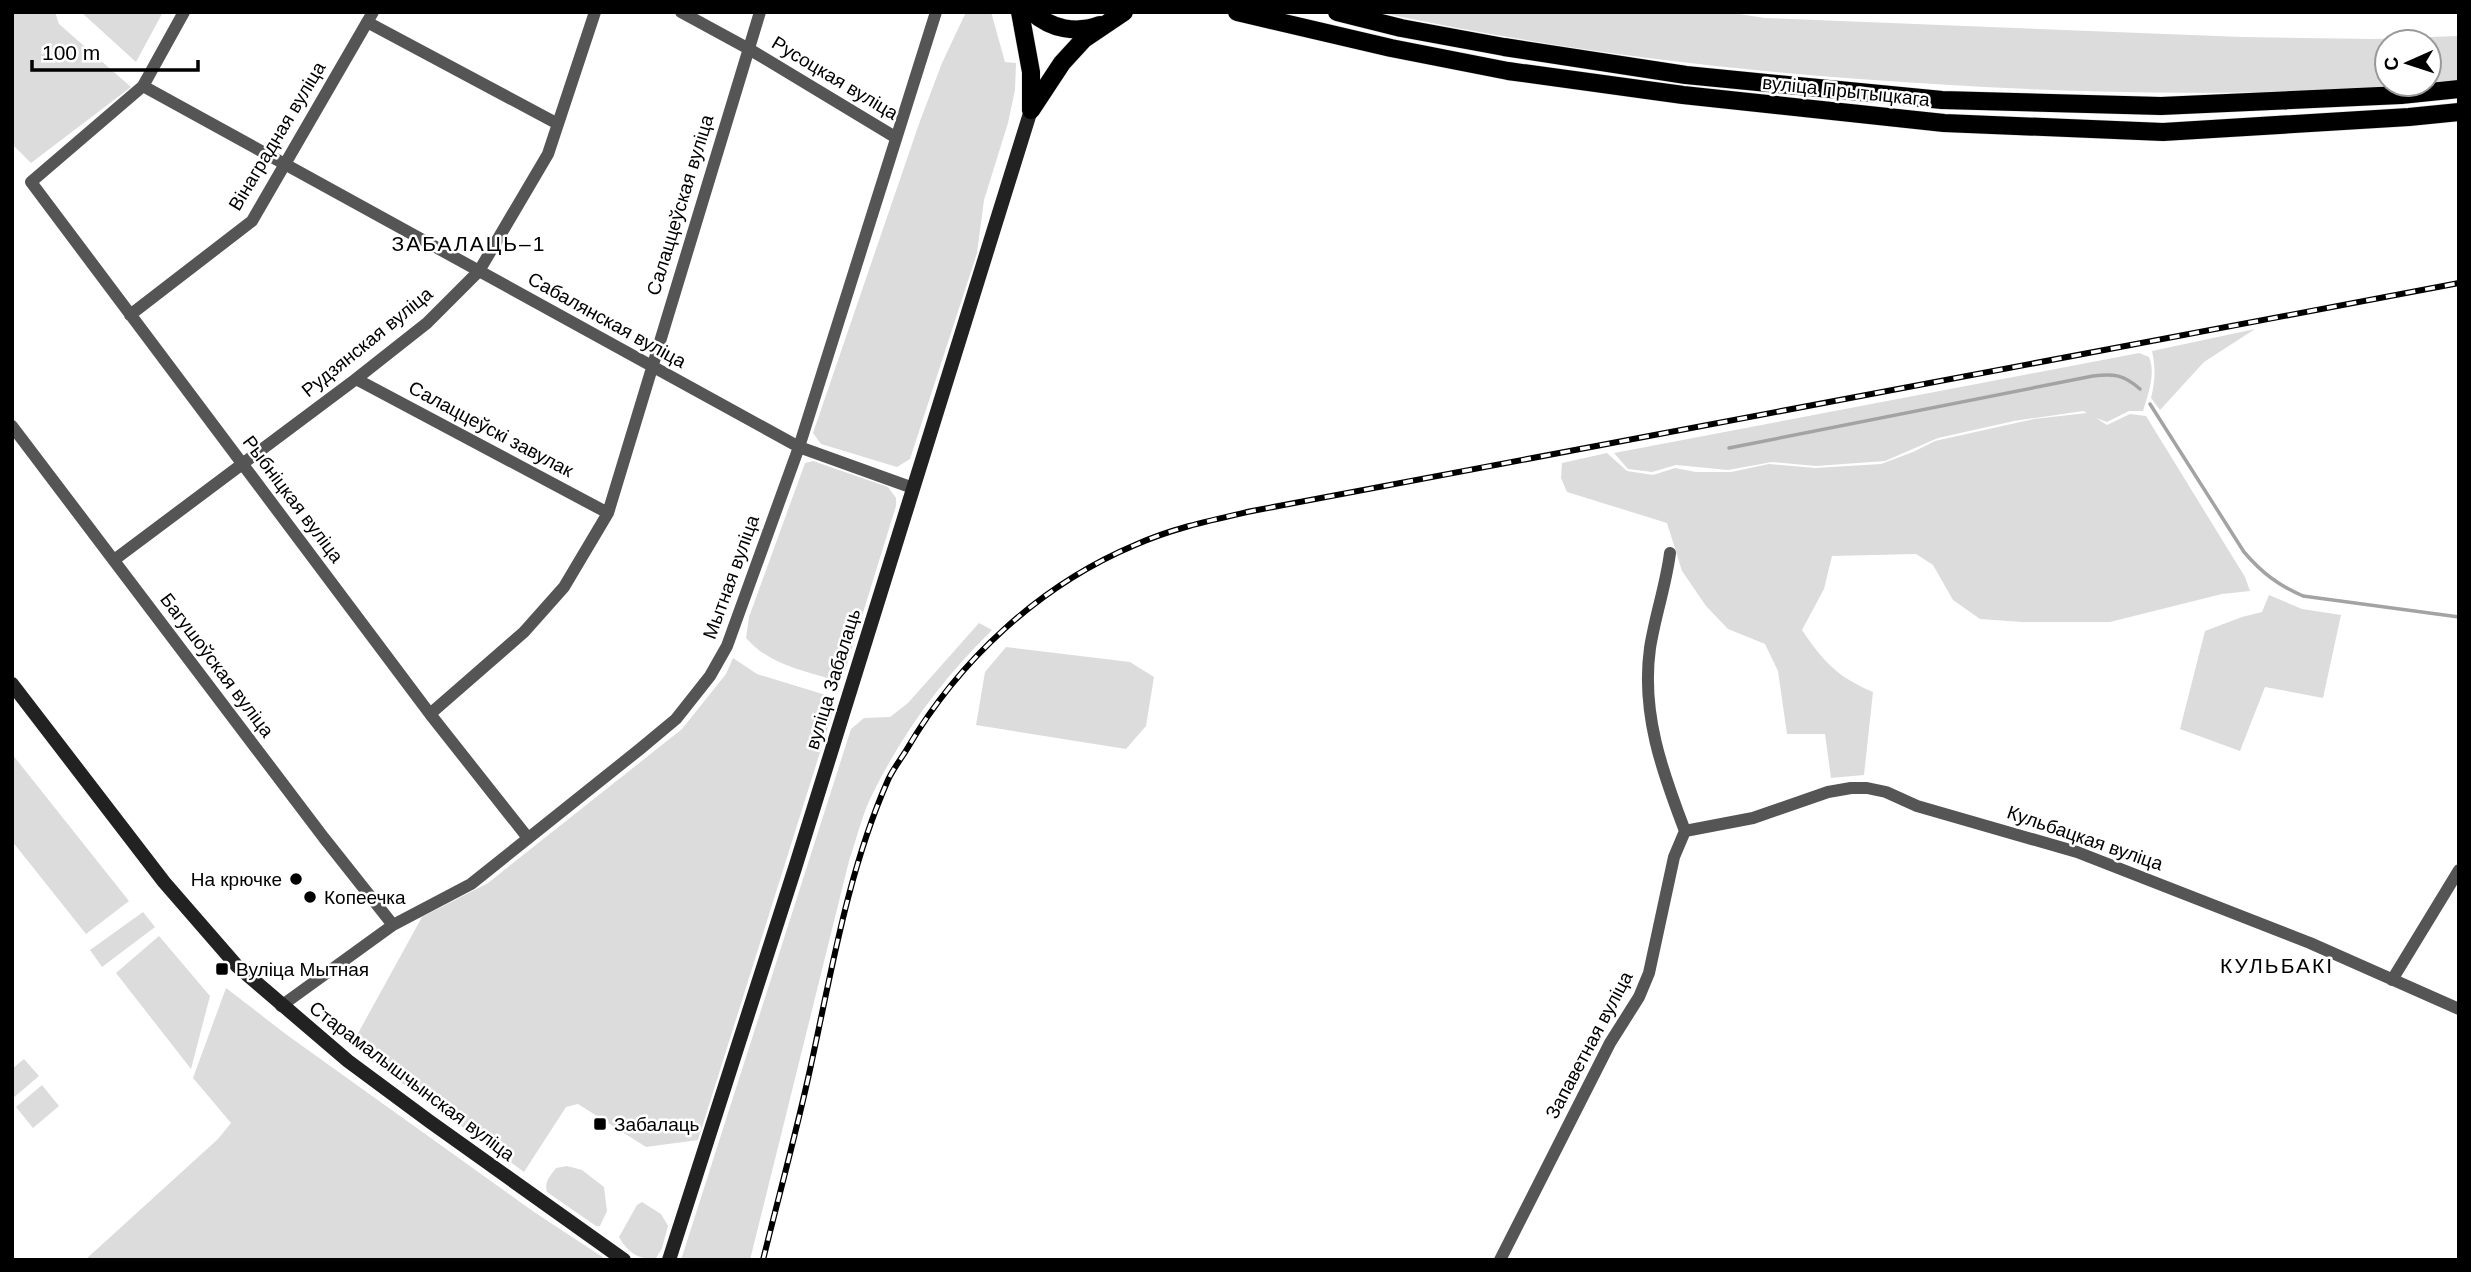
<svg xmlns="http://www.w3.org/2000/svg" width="2471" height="1272" viewBox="0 0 2471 1272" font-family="Arial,sans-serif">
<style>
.green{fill:#dcdcdc}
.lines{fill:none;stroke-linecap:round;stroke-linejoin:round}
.stream{stroke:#a3a3a3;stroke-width:3.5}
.primary-casing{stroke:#dbdbdb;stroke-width:19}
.street{stroke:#555;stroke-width:12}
.secondary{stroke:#222;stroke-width:14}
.primary{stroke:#000;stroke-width:18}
.rail-casing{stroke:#000;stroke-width:6}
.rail{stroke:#fff;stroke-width:3.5;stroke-dasharray:10;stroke-linecap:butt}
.poi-dot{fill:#000;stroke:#fff;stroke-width:2.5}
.labels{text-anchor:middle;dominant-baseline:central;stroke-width:5;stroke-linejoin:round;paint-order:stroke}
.street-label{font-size:19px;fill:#000;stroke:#fff}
.poi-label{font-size:19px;fill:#000;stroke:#fff;text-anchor:start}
.neighbourhood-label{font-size:21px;letter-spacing:2px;fill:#000;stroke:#fff}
</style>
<rect width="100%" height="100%" fill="#fff"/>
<path class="green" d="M12,12H55L59,24L131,87L31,163L12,144Z
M81,12H163L136,62Z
M966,12H991L1005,62L1016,63L1015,90L1008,123L984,200L977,253L910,459L897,467L821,444L813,433L920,121L942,63Z
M1379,12H1726L1765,18L2242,37L2374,39L2459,36V80L2429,83V42H2387V84H2415C2256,97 2094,94 1934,84C1748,73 1562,52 1379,12Z
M2255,329L2204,362L2160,410L2151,398C2155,382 2156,369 2152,351Z
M2139,353L2149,357C2156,374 2148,394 2143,411H2129L2107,422L2096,418L2107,425L2130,414L2146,416L2245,577L2250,591L2222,594L2110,622H2022L1980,619L1953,600L1933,565L1916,554L1832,556L1824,589L1802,630C1823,661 1837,677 1873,692L1864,775L1831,778L1825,734H1787L1778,671L1765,644L1728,629L1706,606L1682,571L1667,523L1567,492L1561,478L1562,463L1607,453L1627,471L1653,475L1675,468L1696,472H1731L1769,464L1815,468L1881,464L1913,452L1935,441L2034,419L2087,413L2083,411L2014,421L1938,438L1885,461L1816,466L1772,462L1728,470L1676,465L1652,472L1628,469L1614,453Z
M813,461L888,487L896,498V506L845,671L838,678L830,679C798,669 769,664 746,638L749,617L805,463Z
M2269,595L2302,609L2341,615L2323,698L2265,687L2240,751L2180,729L2205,631L2242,617L2262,612Z
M979,623L992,630C941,680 901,735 870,799C861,819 856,841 849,861L750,1260H681L851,729L864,718L890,717L908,703Z
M1006,647L1130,662L1154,677L1146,726L1126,749L976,725L985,672Z
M733,658L757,674L829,696L834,708L698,1140L646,1147L578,1104L566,1107L524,1172L351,1046L422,917L488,883L682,729L726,674Z
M12,754L129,901L86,934L12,841Z
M143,912L155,927L102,967L90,950Z
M159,936L210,996L191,1069L116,973Z
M226,988L287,1035L534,1212L607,1260H85L218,1139L231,1123L193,1078Z
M24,1059L39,1076L12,1099V1069Z
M42,1085L59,1106L33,1128L16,1107Z
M567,1166L582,1170L604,1187L607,1211L600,1226H596L547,1192C544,1182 550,1176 556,1168Z
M642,1202L661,1214L668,1226L662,1248L655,1260C638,1259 627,1252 619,1237L637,1205Z"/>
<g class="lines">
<path class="stream" d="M2150,404L2244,552C2262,573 2278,585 2303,596L2459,617
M1729,448L2093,376C2114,373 2124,375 2140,389"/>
<g class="primary-casing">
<path id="primary" d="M1020,12L1031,72V109
M1032,12C1051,29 1076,34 1100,25
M1237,12L1391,48L1508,71L1683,95L1944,123L2163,132L2409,117L2459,112
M1337,12L1401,28L1504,47L1686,75L1942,100L2161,106L2401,95L2459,89
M1031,110L1062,63L1084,39L1124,12"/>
</g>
<path class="street" d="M184,12L143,86L31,182L430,714L528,838
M681,12L749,49L895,137
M367,22L558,124
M143,86L799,447L913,488
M130,315L252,221L373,12
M356,379L608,513
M12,426L324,838L393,925
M114,560L356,379L427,323L479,271L548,154L595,12
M430,714L524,632L564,587L608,513L760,12
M1685,831L1753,818L1828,792L1851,788H1867L1886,792L1917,806L2077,852L2310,943L2459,1009
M2392,980L2459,870
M281,1006L393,925L471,884L640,749L676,719L710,676L727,646L799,447L936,12
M1500,1260L1610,1043L1639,997L1649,973L1674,857L1685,831C1662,771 1641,713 1650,648C1655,616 1666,585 1670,553"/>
<path class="secondary" d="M12,684L164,882L237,966L348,1061L429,1121L624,1260
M669,1260L795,868L1031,110"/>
<use href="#primary" class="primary"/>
<g class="rail-casing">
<path id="rail" d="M763,1260C779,1195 797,1130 811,1065C832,969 848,871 888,780C893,769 901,759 907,749C959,660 1040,585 1135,545C1173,528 1212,520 1252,511L2459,283"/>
</g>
<use href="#rail" class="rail"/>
</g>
<g class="poi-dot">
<circle cx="296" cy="879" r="7"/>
<circle cx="310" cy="897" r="7"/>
<rect x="215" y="962" width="14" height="14" rx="3.5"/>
<rect x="593" y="1117" width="14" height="14" rx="3.5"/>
</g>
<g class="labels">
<g class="street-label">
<text transform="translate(835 78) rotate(31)">Русоцкая вуліца</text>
<text transform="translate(1846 91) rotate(6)">вуліца Прытыцкага</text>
<text transform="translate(277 136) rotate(-59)">Вінаградная вуліца</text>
<text transform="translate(680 205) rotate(-73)">Салаццеўская вуліца</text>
<text transform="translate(607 320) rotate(29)">Сабалянская вуліца</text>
<text transform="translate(367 342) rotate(-39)">Рудзянская вуліца</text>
<text transform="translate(491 429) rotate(28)">Салаццеўскі завулак</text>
<text transform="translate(293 499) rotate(53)">Рыбніцкая вуліца</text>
<text transform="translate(731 577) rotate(-70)">Мытная вуліца</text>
<text transform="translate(217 665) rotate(53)">Багушоўская вуліца</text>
<text transform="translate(833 679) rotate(-73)">вуліца Забалаць</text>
<text transform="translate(2085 838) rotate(19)">Кульбацкая вуліца</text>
<text transform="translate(1589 1045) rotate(-62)">Запаветная вуліца</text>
<text transform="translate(412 1081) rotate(37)">Старамалышчынская вуліца</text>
</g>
<g class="poi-label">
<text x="282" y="879" text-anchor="end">На крючке</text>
<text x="324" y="897">Копеечка</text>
<text x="236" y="969">Вуліца Мытная</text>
<text x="614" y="1124">Забалаць</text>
</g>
<g class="neighbourhood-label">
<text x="469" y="243">ЗАБАЛАЦЬ–1</text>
<text x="2277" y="965">КУЛЬБАКІ</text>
</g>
</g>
<rect width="2471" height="1272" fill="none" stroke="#000000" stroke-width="28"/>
<g transform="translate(2408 63) rotate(267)"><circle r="33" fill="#ffffff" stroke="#999999" stroke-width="2"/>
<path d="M0-5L12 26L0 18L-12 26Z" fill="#000000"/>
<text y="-10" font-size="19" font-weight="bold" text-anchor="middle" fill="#000000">С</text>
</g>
<path d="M32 60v10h166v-10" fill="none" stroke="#000000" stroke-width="3.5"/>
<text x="42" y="60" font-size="21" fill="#000000" stroke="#ffffff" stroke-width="5" paint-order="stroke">100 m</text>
</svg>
